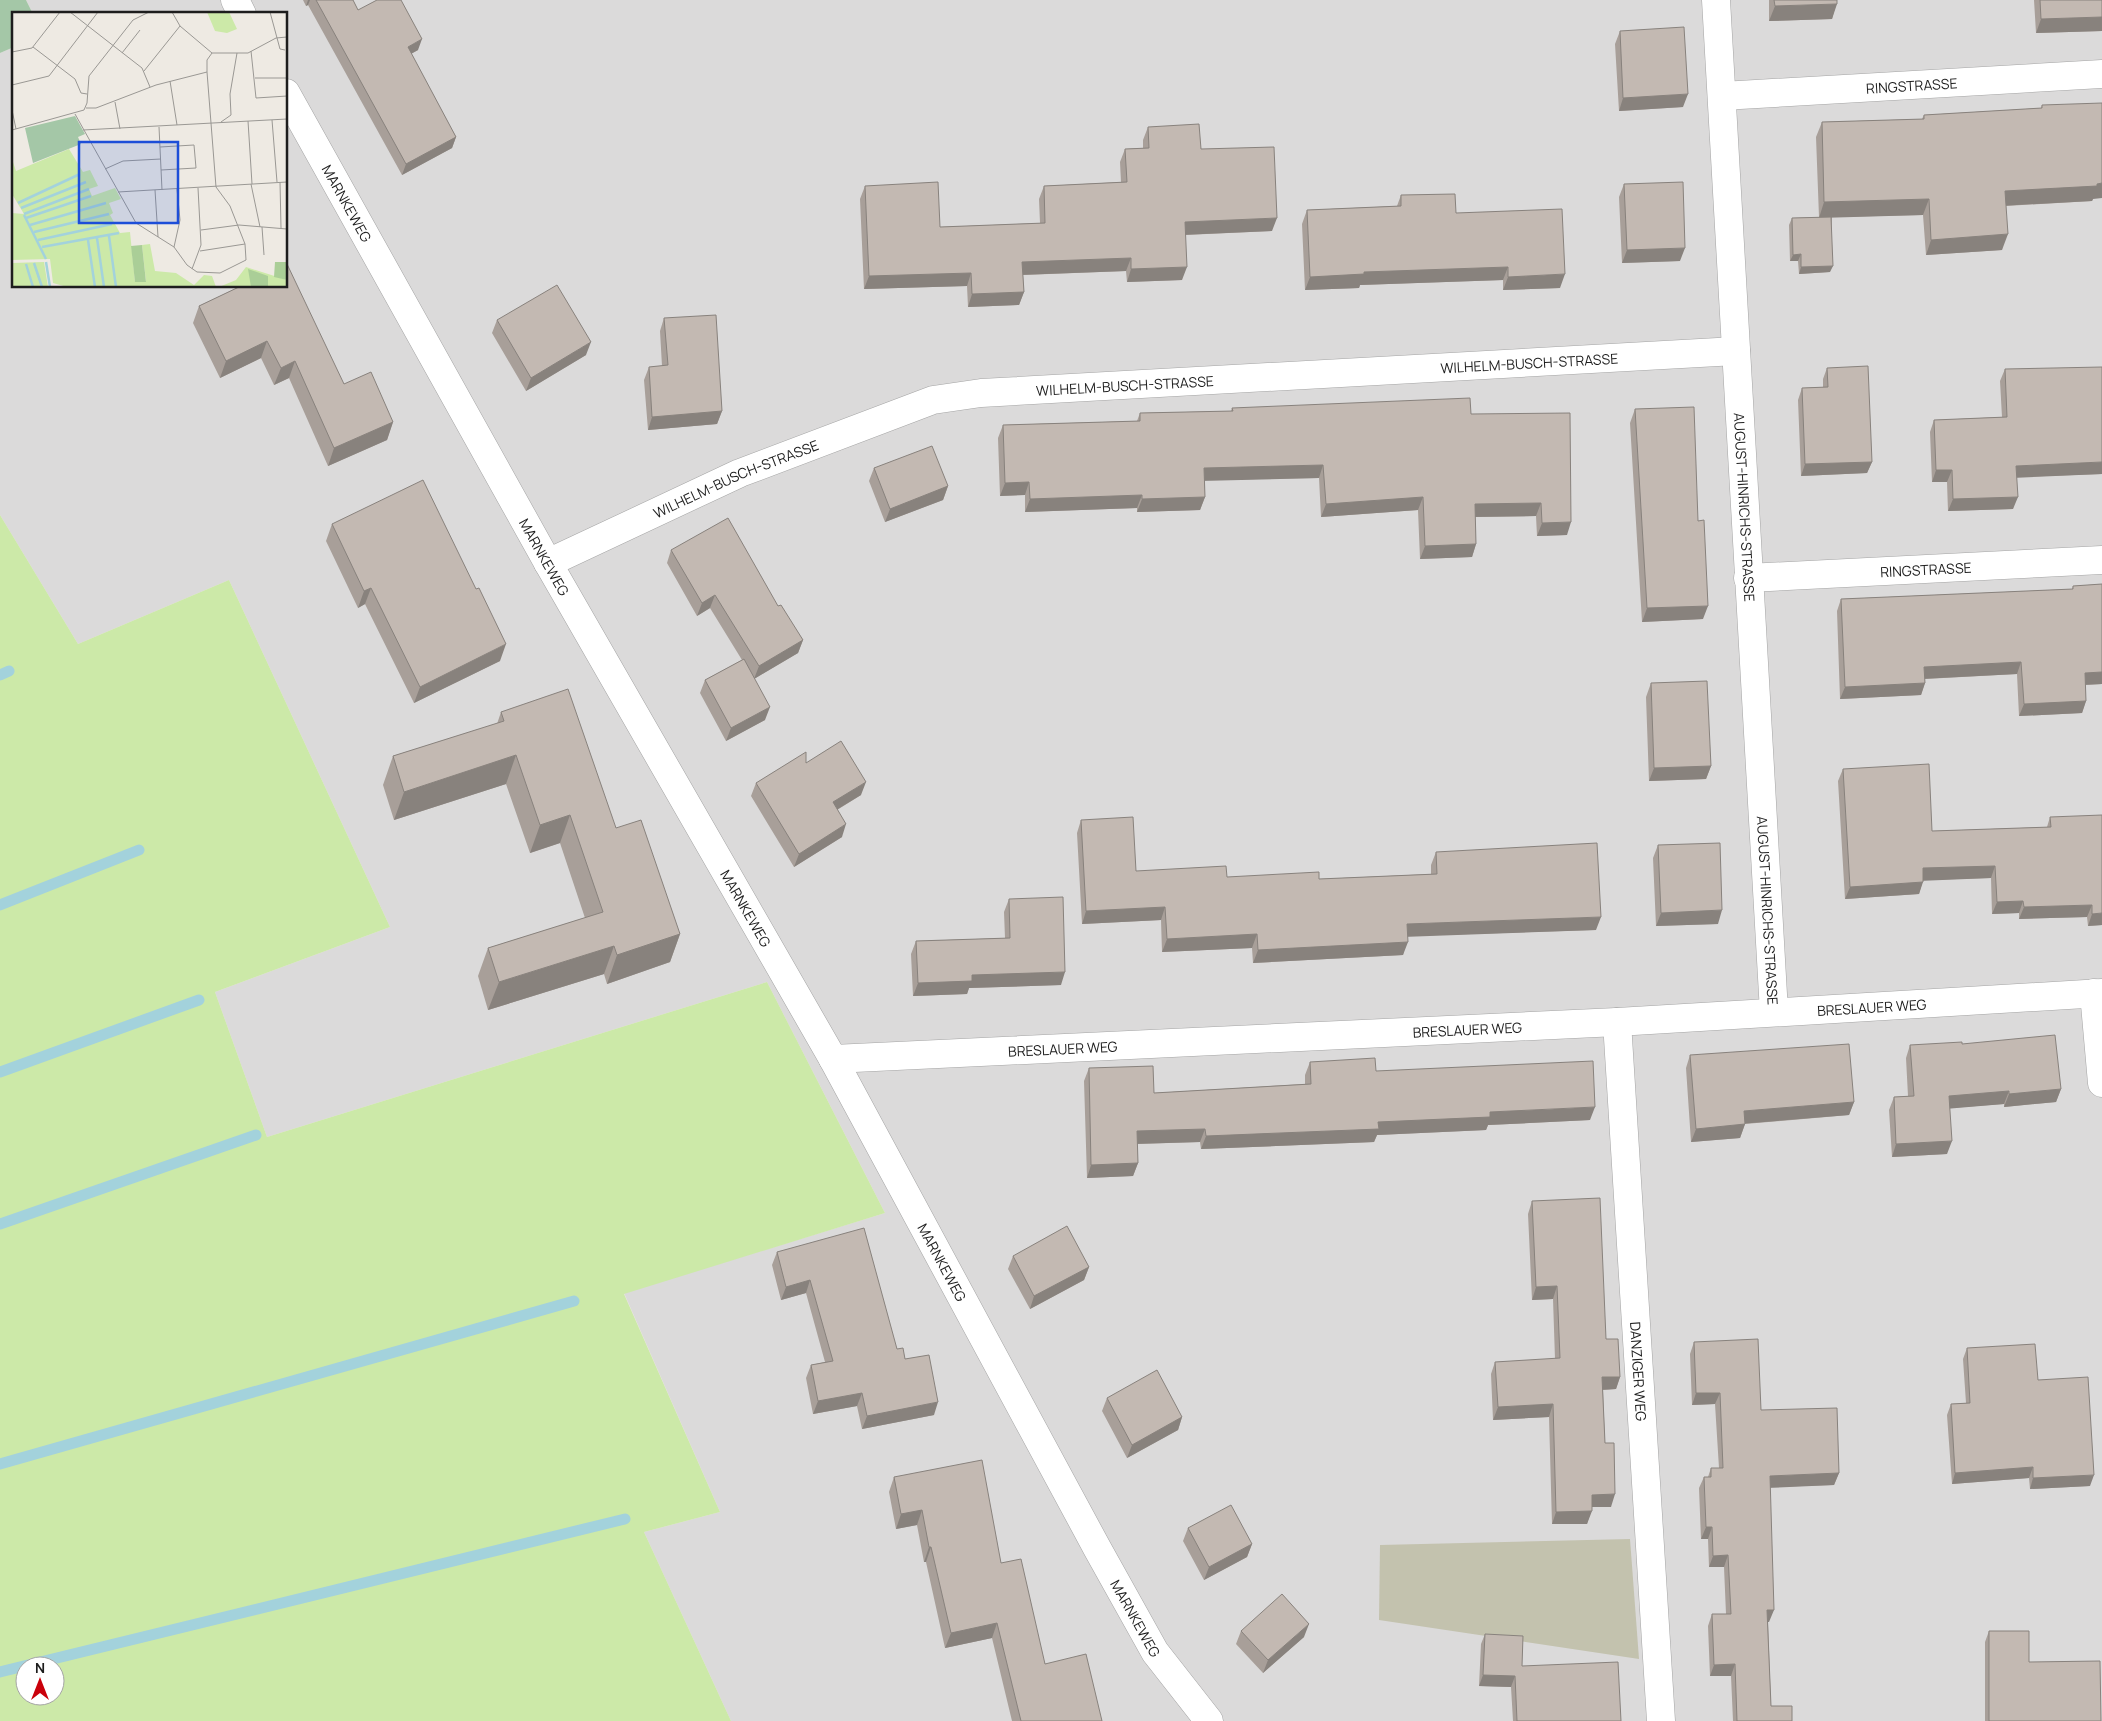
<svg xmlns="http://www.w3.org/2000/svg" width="2102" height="1721" viewBox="0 0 2102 1721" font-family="Manrope,sans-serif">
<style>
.residential{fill:#dbdada}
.construction{fill:#c3c2ae}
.grass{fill:#cce9a8;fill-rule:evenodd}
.cemetery{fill:#a4c7a7}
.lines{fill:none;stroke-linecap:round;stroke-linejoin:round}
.stream{stroke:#a3d2dc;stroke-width:11}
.street-casing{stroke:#a4a4a4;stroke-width:29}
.street{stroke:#fff;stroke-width:28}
.wall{fill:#a89f99}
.shaded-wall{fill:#88827d}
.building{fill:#c3b9b2;stroke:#88827d}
.labels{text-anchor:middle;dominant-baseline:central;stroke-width:5;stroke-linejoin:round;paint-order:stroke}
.street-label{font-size:14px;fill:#1d1d1d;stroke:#fff}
.inset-river{fill:none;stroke:#a3d2dc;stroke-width:2.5}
.inset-road{fill:none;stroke:#9a9894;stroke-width:1}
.view{fill:#1d4ed8;fill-opacity:0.15;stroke:#1d4ed8;stroke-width:2.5}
.inset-edge{fill:none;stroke:#1d1d1d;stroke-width:2.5}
</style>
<rect width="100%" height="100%" fill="#eeeae3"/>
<path class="residential" d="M26,0H2102V1721H731L644,1532L720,1512L624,1293L885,1213L767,982L267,1137L215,992L390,927L229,580L78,644L0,515V53L14,47V286H286V14H33Z"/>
<path class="construction" d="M1630,1539L1639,1659L1379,1620L1380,1545Z"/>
<path class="grass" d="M0,515L78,644L229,580L390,927L215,992L267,1137L767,982L885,1213L624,1294L720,1512L644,1532L731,1721H0ZM25,1666H55V1696H25Z"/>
<path class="cemetery" d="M0,0H26L33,14H14V47L0,53Z"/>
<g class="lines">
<path class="stream" d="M0,675L9,671
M0,905L139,850
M0,1072L199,1000
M0,1224L256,1135
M0,1464L574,1301
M0,1672L625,1519"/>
<g class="street-casing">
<g id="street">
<path d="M235,0L242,14"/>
<path id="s1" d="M1716,0L1774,1012"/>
<path id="s2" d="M286,93L548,563L833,1059L1097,1548L1155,1652L1209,1721"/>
<path id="s3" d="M1722,96L2102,74"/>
<path id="s4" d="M548,563L740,473L933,400L981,393L1736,351"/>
<path id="s5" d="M1748,578L2102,560"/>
<path d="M2094,993L2102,1083"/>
<path id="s6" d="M1617,1022L1661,1721"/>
<path id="s7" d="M833,1059L1617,1022L2102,993"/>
</g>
</g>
<use href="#street" class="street"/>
</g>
<path class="wall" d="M303,0H353L358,10L418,50L411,54L456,137L452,148L402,175L308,5L306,6Z
M1769,0H1837L1832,19L1769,21Z
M2034,0H2102V31L2036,33Z
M1620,31L1683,107L1619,111L1615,44Z
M2042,105L2093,199L2092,201L2006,206L2002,250L1926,255L1923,215L1832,217L1830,272L1799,274L1798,261H1790L1789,225L1792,218L1819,217L1816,137L1822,122L1922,119L1924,115L2041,108Z
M1148,127L1201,149L1272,231L1185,235L1182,280L1127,282L1126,271L1023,275L1024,292L1019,305L968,307L967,286L864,289L860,199L865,186L940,227L1040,223L1039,199L1044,186L1121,182L1120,162L1125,149L1143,148V140Z
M1624,184L1680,261L1622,263L1619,197Z
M1401,195L1456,213L1560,288L1503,290V280L1360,285L1359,288L1305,290L1302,224L1307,210L1397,206Z
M241,286L344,384L393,422L387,440L328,466L289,378L274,385L261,358L220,378L193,323L199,306Z
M664,318L722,411L717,424L648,430L644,380L649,367L662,366L660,331Z
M497,320L586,355L526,391L492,333Z
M1827,368L1872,462L1867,473L1801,476L1798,400L1802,388L1823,387V379Z
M2005,369L2102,474L2017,477L2013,509L1948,511L1947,482H1932L1930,432L1934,420L2002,417L2000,381Z
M1232,408L1471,414L1567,535L1537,536L1536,516L1475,517L1476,544L1472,557L1420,559L1418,510L1321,517L1319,478L1205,480V497L1200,510L1137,512V508L1025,512V495L1000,496L998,438L1003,425L1137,421L1140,413L1231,411Z
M1635,409L1698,521L1703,619L1642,622L1630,423Z
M874,468L948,486L943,500L885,522L869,481Z
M332,524L500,661L414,703L365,604L358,608L326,541Z
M671,550L778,606L803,640L798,653L754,679L765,720L726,741L700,693L705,680L742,660L710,608L697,616L667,563Z
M2102,584V684L2085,685L2086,701L2082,713L2019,716L2017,674L1925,679V683L1921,695L1840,699L1837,611L1841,599L2072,589L2073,586Z
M1651,683L1711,766L1706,779L1649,781L1646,697Z
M501,712L616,828L680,934L670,962L607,984L604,974L488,1010L478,976L488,948L585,918L560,843L530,853L506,784L394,820L383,785L393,756L497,724Z
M806,763L861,795L837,810L842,837L794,867L751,796L756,783Z
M1843,769L1932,831L2047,827L2050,817L2102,925L2088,926L2087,917L2019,919V913L1992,914L1991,878L1923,880L1919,894L1845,899L1838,781Z
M1081,820L1136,871L1227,877L1319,879L1431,874V865L1436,852L1596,930L1407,936L1403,955L1253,963L1252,948L1162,952L1161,920L1082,924L1077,833Z
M1658,845L1718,924L1656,926L1653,858Z
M1009,899L1061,985L969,988L967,994L913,996L911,954L916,941L1005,938L1004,912Z
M1962,1044L2061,1089L2056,1102L2004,1107V1104L1950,1108L1947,1154L1892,1157L1889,1110L1894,1097L1908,1096L1906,1058L1910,1045Z
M1690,1055L1854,1102L1849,1115L1745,1124L1740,1138L1691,1142L1686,1068Z
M1310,1062L1376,1071L1590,1120L1488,1125L1486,1130L1377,1135L1374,1142L1201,1149L1200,1142L1137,1144L1138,1163L1133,1176L1087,1178L1084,1081L1089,1068L1154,1093L1305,1084V1075Z
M1532,1201L1606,1339L1620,1377L1616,1389L1603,1390L1605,1443L1611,1507H1592L1587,1524H1552L1549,1417L1493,1420L1491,1374L1495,1362L1555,1359L1553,1299L1532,1300L1528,1214Z
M777,1252L897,1349L905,1359L934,1415L862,1429L857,1406L813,1414L806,1378L811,1365L825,1362L806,1293L781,1300L772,1265Z
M1013,1256L1089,1267L1084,1280L1030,1309L1008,1269Z
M1694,1342L1761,1410L1839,1473L1834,1485L1770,1487L1769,1622H1768L1771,1706L1792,1721H1733L1731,1676H1710L1708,1626L1712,1614H1726L1724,1567H1709L1708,1539H1701L1699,1488L1704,1477H1708L1711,1468H1719L1715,1404L1692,1405L1690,1354Z
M1967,1348L2038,1380L2090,1486L2030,1489L2029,1478L1952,1484L1947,1415L1951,1404L1966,1403L1963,1359Z
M1107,1398L1182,1417L1178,1430L1127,1458L1102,1411Z
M894,1477L1001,1563L1045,1664L1102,1721H1012L992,1638L945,1648L926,1562H924L917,1525L896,1529L889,1492Z
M1188,1528L1252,1544L1247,1557L1204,1580L1183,1541Z
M1241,1631L1304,1637L1263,1673L1236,1644Z
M1989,1631L2029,1662L2101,1721H1985V1642Z
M1485,1634L1522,1666L1621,1721H1513L1511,1687L1479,1686L1481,1644Z"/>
<path class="shaded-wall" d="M308,0H310L308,5L306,6Z
M1837,4L1832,19L1769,21L1775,6Z
M2102,17V31L2036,33L2041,19Z
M422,39L418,50L403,58L408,47Z
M1688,94L1683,107L1619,111L1623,98Z
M456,137L452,148L402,175L406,164Z
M2102,183V198L2093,199L2092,201L1999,206L2005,191Z
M1929,199L1923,215L1819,218L1824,202Z
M1277,218L1272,231L1180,235L1185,222Z
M2008,234L2002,250L1926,255L1931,240Z
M1685,248L1680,261L1622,263L1627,250Z
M1801,254L1798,261H1790L1793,255Z
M1131,258L1126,271L1018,275L1022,262Z
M1833,266L1830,272L1799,274L1801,267Z
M1187,267L1182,280L1127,282L1131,269Z
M1508,267L1503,280L1360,285L1359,288L1305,290L1310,277L1364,272Z
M971,273L967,286L864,289L869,276Z
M1565,274L1560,288L1503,290L1508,277Z
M1024,292L1019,305L968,307L972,294Z
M267,341L261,358L220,378L226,361Z
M591,342L586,355L526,391L531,378Z
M295,361L289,378L274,385L281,368Z
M722,411L717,424L648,430L652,417Z
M393,422L387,440L328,466L334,448Z
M1872,462L1867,473L1801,476L1805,464Z
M2102,462V474L2012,478L2016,466Z
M1323,465L1319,478L1200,481L1204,468Z
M1936,470H1952L1947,482H1932Z
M1029,482L1025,495L1000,496L1005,483Z
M948,486L943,500L885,522L890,509Z
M1142,495L1137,508L1025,512L1030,499Z
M1205,497L1200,510L1137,512L1142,499Z
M1423,497L1418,510L1321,517L1326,504Z
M2018,497L2013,509L1948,511L1953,499Z
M1541,503L1536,516L1470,517L1475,504Z
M1571,522L1567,535L1537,536L1542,523Z
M1476,544L1472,557L1420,559L1425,546Z
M371,588L365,604L358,608L364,591Z
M715,595L710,608L697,616L702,603Z
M1708,606L1703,619L1642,622L1647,608Z
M803,640L798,653L754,679L759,666Z
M506,644L500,661L414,703L420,687Z
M2021,662L2017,674L1920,679L1924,667Z
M2102,672V684L2080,685L2085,673Z
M1925,683L1921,695L1840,699L1845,687Z
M2086,701L2082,713L2019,716L2024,704Z
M770,707L765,720L726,741L731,728Z
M516,755L506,784L394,820L404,792Z
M1711,766L1706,779L1649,781L1654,768Z
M866,782L861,795L828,815L833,802Z
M570,815L560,843L530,853L540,825Z
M846,824L842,837L794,867L799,854Z
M1995,866L1991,878L1918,881L1923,868Z
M1923,882L1919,894L1845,899L1850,887Z
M2023,901L2019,913L1992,914L1997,902Z
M2092,905L2087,917L2019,919L2024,907Z
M1165,907L1161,920L1082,924L1086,911Z
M1722,910L1718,924L1656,926L1661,913Z
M2102,913V925L2088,926L2092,914Z
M1601,917L1596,930L1402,937L1407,924Z
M680,934L670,962L607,984L617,955Z
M1257,934L1252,948L1162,952L1167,939Z
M1408,942L1403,955L1253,963L1258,950Z
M614,946L604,974L488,1010L499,982Z
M1065,972L1061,985L969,988L967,994L913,996L918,983L972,975Z
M2061,1089L2056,1102L2004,1107L2009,1094Z
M2009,1091L2004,1104L1945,1109L1949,1096Z
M1854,1102L1849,1115L1739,1124L1744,1111Z
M1595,1107L1590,1120L1488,1125L1486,1130L1377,1135L1374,1142L1201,1149L1206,1136L1490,1112Z
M1745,1124L1740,1138L1691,1142L1696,1129Z
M1205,1129L1200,1142L1132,1144L1137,1131Z
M1952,1141L1947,1154L1892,1157L1896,1144Z
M1138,1163L1133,1176L1087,1178L1091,1165Z
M1089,1267L1084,1280L1030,1309L1034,1296Z
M810,1280L806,1293L781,1300L786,1287Z
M1557,1286L1553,1299L1532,1300L1536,1287Z
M1602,1377H1620L1616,1389L1598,1390Z
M862,1393L857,1406L813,1414L818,1401Z
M1696,1393H1720L1715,1404L1692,1405Z
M938,1402L934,1415L862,1429L867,1416Z
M1553,1404L1549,1417L1493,1420L1498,1407Z
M1182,1417L1178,1430L1127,1458L1132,1445Z
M2033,1467L2029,1478L1952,1484L1955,1473Z
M1839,1473L1834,1485L1766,1488L1770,1476Z
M2094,1475L2090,1486L2030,1489L2033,1478Z
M1615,1494L1611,1507H1587L1592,1495Z
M922,1510L917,1525L896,1529L901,1514Z
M1592,1511L1587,1524H1552L1556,1512Z
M1706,1527H1712L1708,1539H1701Z
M1252,1544L1247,1557L1204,1580L1209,1567Z
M929,1547H931L926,1562H924Z
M1728,1555L1724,1567H1709L1713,1556Z
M1767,1610H1774L1769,1622H1763Z
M997,1623L992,1638L945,1648L951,1633Z
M1309,1624L1304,1637L1263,1673L1268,1660Z
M1735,1664L1731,1676H1710L1714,1665Z
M1483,1675L1515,1676L1511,1687L1479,1686Z"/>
<path class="building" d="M316,0H353L358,10L377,0H401L422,39L408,47L456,137L406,164Z
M1774,0H1837V4L1775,6Z
M2040,0H2102V17L2041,19Z
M1684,27L1688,94L1623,98L1620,31Z
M2102,103V183L2097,184V186L2005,191L2008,234L1931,240L1929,199L1824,202L1822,122L1924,119V115L2042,108V105Z
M1199,124L1201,149L1274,147L1277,218L1185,222L1187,267L1131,269V258L1022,262L1024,292L972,294L971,273L869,276L865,186L938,182L940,227L1045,223L1044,186L1127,182L1125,149L1149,148L1148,127Z
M1683,182L1685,248L1627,250L1624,184Z
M1455,194L1456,213L1562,209L1565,274L1508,277V267L1364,272V274L1310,277L1307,210L1401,206V195Z
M1831,217L1833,266L1801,267V254L1793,255L1792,218Z
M286,264H287L344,384L371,372L393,422L334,448L295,361L281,368L267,341L226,361L199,306L241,286H286Z
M557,285L591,342L531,378L497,320Z
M716,315L722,411L652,417L649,367L668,365L664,318Z
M1868,366L1872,462L1805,464L1802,388L1828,387L1827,368Z
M2102,367V462L2016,466L2018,497L1953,499L1952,470H1936L1934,420L2007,417L2005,369Z
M1470,398L1471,414L1570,413L1571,522L1542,523L1541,503L1475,504L1476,544L1425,546L1423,497L1326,504L1323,465L1204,468L1205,497L1142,499V495L1030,499L1029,482L1005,483L1003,425L1140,421V413L1233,411L1232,408Z
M1694,407L1698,521L1704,520L1708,606L1647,608L1635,409Z
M932,446L948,486L890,509L874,468Z
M423,480L476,589L479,588L506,644L420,687L371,588L364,591L332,524Z
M728,518L778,606L781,605L803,640L759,666L715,595L702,603L671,550Z
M2102,584V672L2085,673L2086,701L2024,704L2021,662L1924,667L1925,683L1845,687L1841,599L2073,589V586Z
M744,659L770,707L731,728L705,680Z
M1707,681L1711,766L1654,768L1651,683Z
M568,689L616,828L641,820L680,934L617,955L614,946L499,982L488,948L603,912L570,815L540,825L516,755L404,792L393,756L504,721L501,712Z
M841,741L866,782L833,802L846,824L799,854L756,783L806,752V763Z
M1929,764L1932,831L2051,827L2050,817L2102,815V913L2092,914V905L2024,907L2023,901L1997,902L1995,866L1923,868V882L1850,887L1843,769Z
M1133,817L1136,871L1226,866L1227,877L1319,872V879L1437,874L1436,852L1597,843L1601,917L1407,924L1408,942L1258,950L1257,934L1167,939L1165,907L1086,911L1081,820Z
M1720,843L1722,910L1661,913L1658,845Z
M1063,897L1065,972L972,975V981L918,983L916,941L1010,938L1009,899Z
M2055,1035L2061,1089L2009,1094V1091L1949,1096L1952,1141L1896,1144L1894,1097L1914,1096L1910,1045L1962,1042V1044Z
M1849,1044L1854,1102L1744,1111L1745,1124L1696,1129L1690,1055Z
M1375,1058L1376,1071L1593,1061L1595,1107L1490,1112V1117L1378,1122L1379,1129L1206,1136L1205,1129L1137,1131L1138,1163L1091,1165L1089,1068L1153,1066L1154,1093L1311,1084L1310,1062Z
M1600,1198L1606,1339H1618L1620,1377H1602L1605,1443H1614L1615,1494L1592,1495V1511L1556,1512L1553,1404L1498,1407L1495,1362L1560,1358L1557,1286L1536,1287L1532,1201Z
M1067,1226L1089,1267L1034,1296L1013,1256Z
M864,1228L897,1349L903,1348L905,1359L929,1355L938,1402L867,1416L862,1393L818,1401L811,1365L833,1361L810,1280L786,1287L777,1252Z
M1758,1339L1761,1410L1837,1408L1839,1473L1770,1476L1774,1610H1767L1771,1706H1792V1721H1737L1735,1664L1714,1665L1712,1614H1731L1728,1555L1713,1556L1712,1527H1706L1704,1477H1711V1468H1723L1720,1393H1696L1694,1342Z
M2035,1344L2038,1380L2088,1377L2094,1475L2033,1478V1467L1955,1473L1951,1404L1970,1403L1967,1348Z
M1157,1370L1182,1417L1132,1445L1107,1398Z
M982,1460L1001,1563L1021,1559L1045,1664L1086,1654L1102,1721H1021L997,1623L951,1633L931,1547H929L922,1510L901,1514L894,1477Z
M1231,1505L1252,1544L1209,1567L1188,1528Z
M1282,1594L1309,1624L1268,1660L1241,1631Z
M1989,1631H2029V1662L2100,1661L2101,1721H1989Z
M1485,1634L1523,1636L1522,1666L1618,1662L1621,1721H1517L1515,1676L1483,1675Z"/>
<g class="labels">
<g class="street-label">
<text stroke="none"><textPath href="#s3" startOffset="190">RINGSTRASSE</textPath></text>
<text stroke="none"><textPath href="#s2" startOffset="126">MARNKEWEG</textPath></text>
<text stroke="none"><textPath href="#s4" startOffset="1016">WILHELM-BUSCH-STRASSE</textPath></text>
<text stroke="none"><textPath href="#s4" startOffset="611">WILHELM-BUSCH-STRASSE</textPath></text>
<text stroke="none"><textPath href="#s4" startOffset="206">WILHELM-BUSCH-STRASSE</textPath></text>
<text stroke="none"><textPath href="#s1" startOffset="508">AUGUST-HINRICHS-STRASSE</textPath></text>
<text stroke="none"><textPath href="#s2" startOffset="531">MARNKEWEG</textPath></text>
<text stroke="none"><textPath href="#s5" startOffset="178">RINGSTRASSE</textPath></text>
<text stroke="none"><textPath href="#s2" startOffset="936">MARNKEWEG</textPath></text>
<text stroke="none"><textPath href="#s1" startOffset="912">AUGUST-HINRICHS-STRASSE</textPath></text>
<text stroke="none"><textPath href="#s7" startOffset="1040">BRESLAUER WEG</textPath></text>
<text stroke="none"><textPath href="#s7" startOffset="635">BRESLAUER WEG</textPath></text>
<text stroke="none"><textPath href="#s7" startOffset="230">BRESLAUER WEG</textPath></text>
<text stroke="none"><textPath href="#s2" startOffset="1341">MARNKEWEG</textPath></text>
<text stroke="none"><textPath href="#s6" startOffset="350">DANZIGER WEG</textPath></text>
<text stroke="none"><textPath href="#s2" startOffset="1746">MARNKEWEG</textPath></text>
</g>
</g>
<g transform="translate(12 12)">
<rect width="275" height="275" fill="#eeeae3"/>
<path d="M195,0H217L225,17L215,21L203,19ZM57,137L71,160L78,158L86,174L77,177L80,184L103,176L109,187L97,191L101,201L98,203L108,221L118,220L123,270L134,269L130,233L138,232L143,259L164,261L182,273L192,263L200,264L204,275H55L41,271L38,247L0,248V201L12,202L0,182V147L4,159ZM32,250L36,275H0V251ZM234,255L275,268V275H207L224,268Z" fill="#cce9a8"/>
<path d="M130,233L134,270H123L119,234ZM263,250H275V268L262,265ZM236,257L256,264V275H239Z" fill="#aace97"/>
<path d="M63,104L73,122L66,125L69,132L21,151L13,116Z" fill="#a4c7a7"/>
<path class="inset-river" d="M6,191L68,162M9,196L74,170M12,202L77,177M12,203L34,247M14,206L79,184M18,213L94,191M22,220L97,202M97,224L104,275M85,226L92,275M26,228L100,212M76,228L83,275M30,235L107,221M34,250L38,275M22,251L30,275M14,252L21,275"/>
<path class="inset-road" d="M58,0L130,56L138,75M160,0L168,14L200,41M258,0L268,37L273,38M21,35L63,67L69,81L75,82M239,39L244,86L275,84M0,40L20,36L48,0M110,41L128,18M200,41H236L264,26L275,25M132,59L168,14M243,66H275M158,69L165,113M0,73L37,64L86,0M103,90L108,117M74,96H84L144,73L195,60M0,98L4,117M63,102L124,211L162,235L175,253L185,260L208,261L234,248L233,232L218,194L204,175L195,60V48L200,41M260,108L265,170M236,109L240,172M209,110L219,103L218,82L225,41M147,115L150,178M0,118L72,98L75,91L77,64L121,8L137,0M71,118L275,107M148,135L182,133L184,156L149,158M93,157L111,149L149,147M268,170L269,216M239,172L248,215M143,178L146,225M106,180L275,170M250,215L252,243M189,218L227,213L275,217M162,235L168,208L165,177M188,239L233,232M180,257L189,233L186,176"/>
<path class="view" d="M67,130H166V211H67Z"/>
<rect width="275" height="275" class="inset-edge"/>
</g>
<g transform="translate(40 1681)"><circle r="24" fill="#ffffff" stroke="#a5a5a5"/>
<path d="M0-4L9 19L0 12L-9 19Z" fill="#ca000b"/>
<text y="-8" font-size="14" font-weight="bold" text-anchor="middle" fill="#1d1d1d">N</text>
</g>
</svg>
